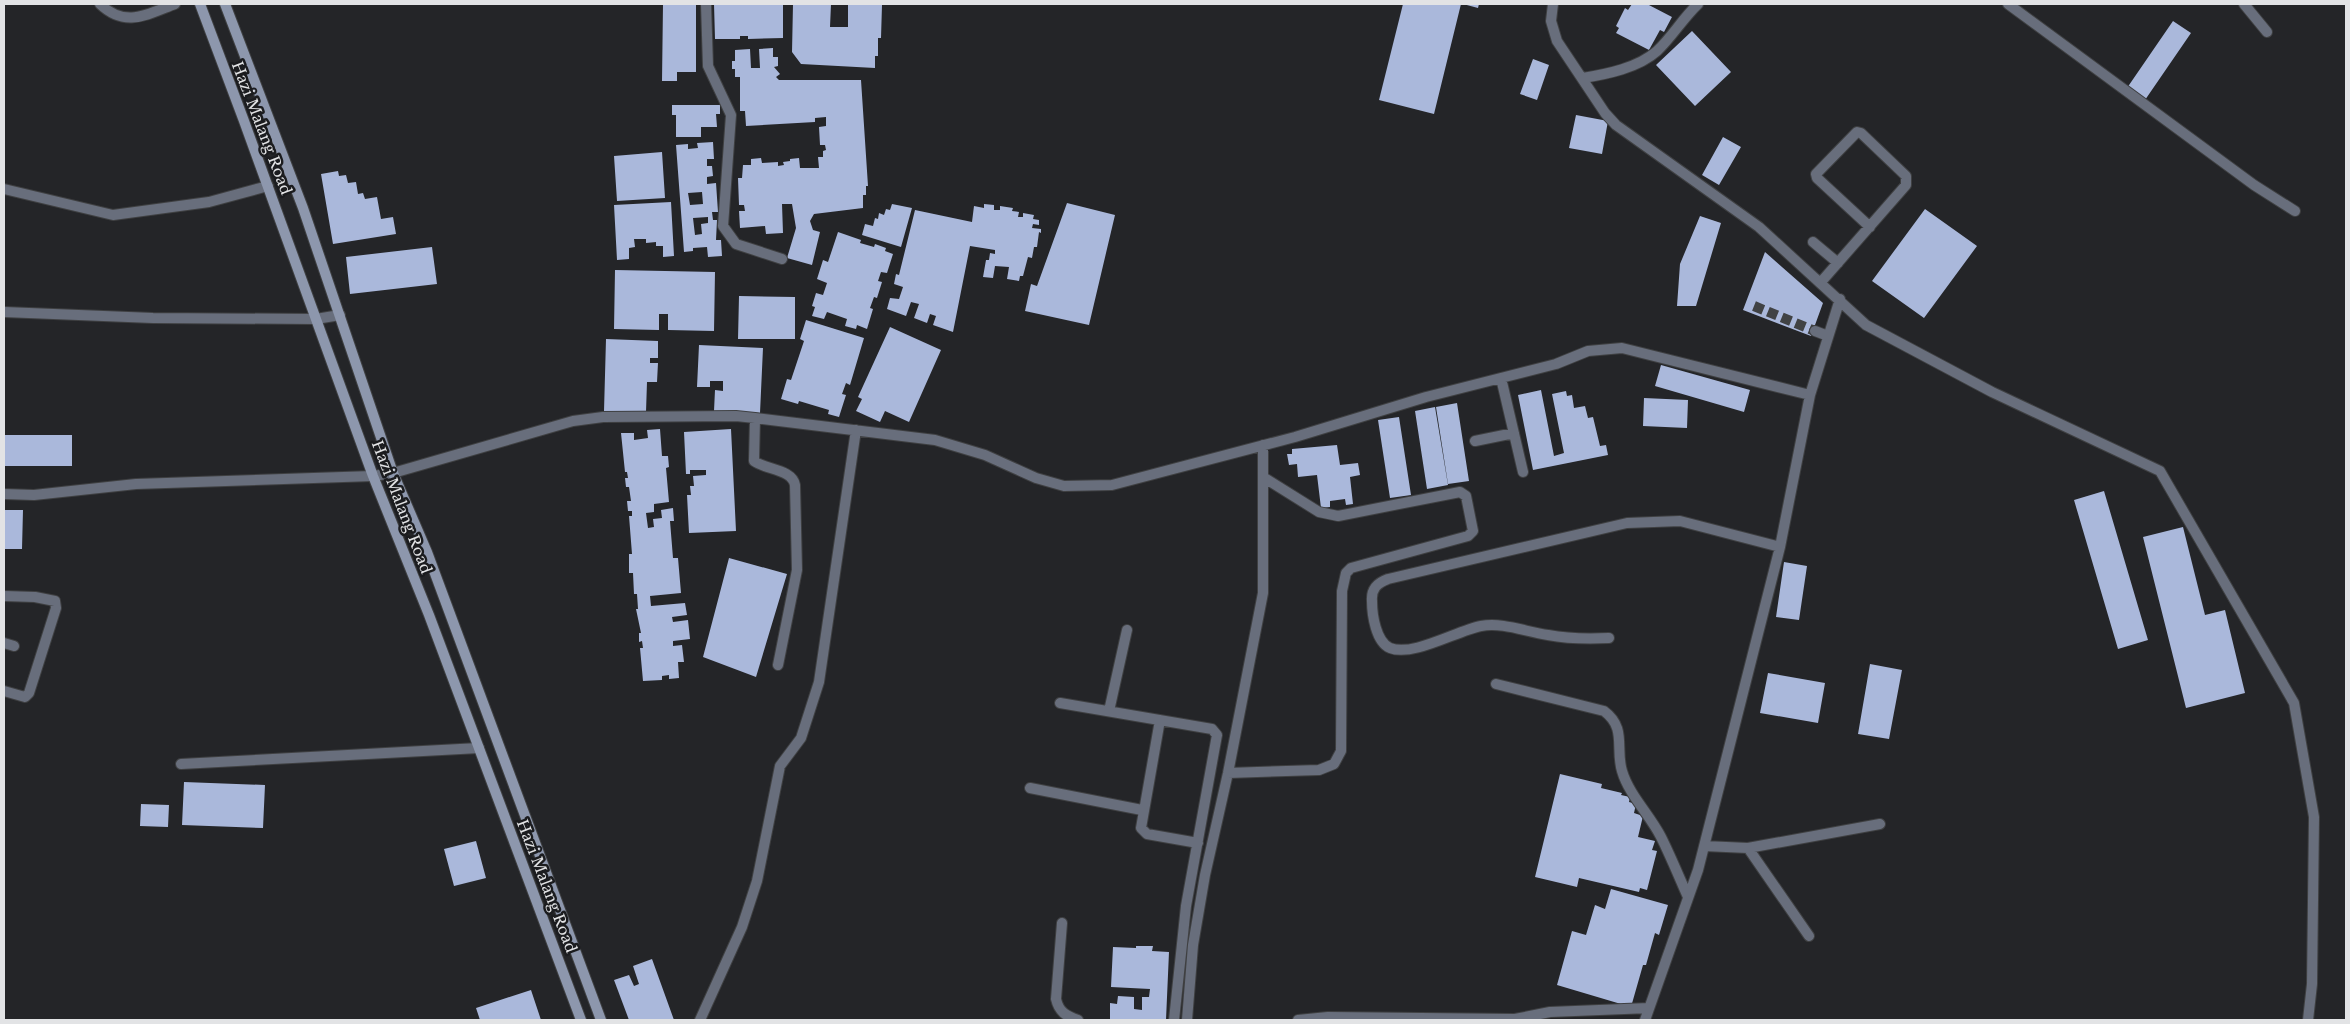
<svg xmlns="http://www.w3.org/2000/svg" width="2350" height="1024" viewBox="0 0 2350 1024" font-family="'Libre Baskerville',serif">
<style>
.building{fill:#aab8db;fill-rule:evenodd}
.lines{fill:none;stroke-linecap:round;stroke-linejoin:round}
.street-tunnel{stroke:#404244;stroke-width:10;stroke-dasharray:10 5;stroke-linecap:butt}
.street-casing{stroke:#3f4042;stroke-width:12}
.secondary-casing{stroke:#3f4042;stroke-width:12}
.street{stroke:#686e7c;stroke-width:10}
.secondary{stroke:#8d97ad;stroke-width:10}
.labels{text-anchor:middle;dominant-baseline:central;stroke-width:5;stroke-linejoin:round;paint-order:stroke}
.street-label{font-size:15px;fill:#e2e3e5;stroke:#1b1c1f}
</style>
<rect width="100%" height="100%" fill="#242528"/>
<path class="building" d="M663,4H696V72H677V81H662Z
M714,4H783V38L748,39V36H740V39H715Z
M793,4H831L830,27H848V4L882,5L881,38H878V56H875V68L801,64L792,52Z
M1403,4H1461L1434,114L1379,100Z
M1463,4H1479L1478,8Z
M1632,4H1647L1672,17L1664,32L1660,30L1649,50L1616,33L1619,28L1616,26L1625,8L1628,10Z
M2173,21L2191,33L2145,100L2127,88Z
M1692,31L1731,72L1695,106L1656,65Z
M773,48V57H778V66L774,67L780,74L776,77L779,80H861L868,186H866V195H863V208L814,214L810,221L813,230L820,232L812,265L787,258L796,228L792,204H782L783,233L766,234L765,226L740,228L739,211H745L744,205H739L738,178H742L743,165H751V159L761,158L762,163L778,162V166L784,165L783,162L790,161V159L799,158L800,168H819L818,157H823V151L826,150L825,145H820L819,127L826,126V117L815,118V122L746,126L745,111H740V77H735V69H732V61H735V50L750,49L751,68H760L759,49Z
M1533,59L1549,65L1537,100L1520,94Z
M672,105H720V114H716L717,127H701V137H676V115H672Z
M1576,115L1608,121L1602,154L1569,148Z
M1723,137L1741,147L1719,185L1702,175Z
M713,142L714,159H707V166H712L713,176L707,177V184L716,183L718,212H712L713,220H717L716,240H721L722,256L708,257L707,247L693,248V251L684,252L676,145L688,144V149L698,148L697,143ZM702,192L703,204L690,205L688,193ZM708,217V223L701,224L702,234L695,235L693,218Z
M662,152L665,198L617,201L614,156Z
M338,171L339,176L346,175L348,183L356,182L358,194L363,193L365,199L377,197L381,219L393,217L396,234L333,244L321,174Z
M671,202L674,256L663,257V246H656V242L646,243V239H634L635,247L629,248V259L617,260L614,205Z
M1067,203L1115,215L1089,325L1025,311L1031,284L1037,286Z
M892,204L912,208L901,247L862,235L865,224L873,226L875,218L878,219L879,213L884,215L886,209L890,210Z
M984,204L994,205V210H1000V206L1013,208L1012,211L1019,212L1018,217H1023V213L1034,215L1033,219L1039,220V225L1033,224L1032,228L1041,229V233L1039,232L1037,247H1034L1032,258L1028,257L1023,276H1020L1019,281L1007,279L1009,267L995,266L993,278L983,277L986,260H989L990,253L995,254V250L970,246L953,332L933,325L936,316L930,314L927,323L914,318L919,304L911,302L906,316L887,309L890,298L899,299L903,287L894,284L896,274L899,275L915,210L972,222L974,206L984,208Z
M1925,209L1977,246L1924,318L1872,281Z
M1700,216L1721,223L1696,306H1677L1680,264Z
M838,232L861,240L860,243L874,247L875,244L886,248L885,251L893,254L887,273L881,272L878,281L882,282L877,298L874,297L870,308L873,309L867,329L857,325L856,329L845,326L847,319L827,312L824,319L812,316L815,307L812,306L816,293L823,295L827,283L817,279L823,260L828,262Z
M432,247L437,284L350,294L346,257Z
M1765,252L1823,303L1811,336L1743,310Z
M615,270L715,272L714,331L668,330V314H659V330L614,329Z
M739,296L795,297V339H738Z
M806,320L864,338L850,385L846,383L842,394L846,395L839,417L828,414L829,410L799,401L798,404L781,399L787,379L791,380L804,341L800,339Z
M890,327L941,350L909,422L885,411L880,422L856,411L862,399L858,397Z
M606,339L658,341V358H650V363H658L657,382H647L646,412L604,411Z
M699,345L763,348L760,413L714,411L715,390L723,391V381H710V387H697Z
M1661,365L1750,390L1744,412L1655,386Z
M1541,390L1554,456L1564,453L1552,394L1566,391L1567,396L1572,395L1574,408L1585,406L1588,418L1593,417L1600,446L1606,445L1608,455L1533,470L1518,395Z
M1644,398L1688,400L1687,428L1643,426Z
M1457,403L1469,481L1448,484L1436,407Z
M1435,407L1448,485L1427,489L1415,411Z
M1399,417L1411,495L1390,498L1378,420Z
M660,429L662,456H668L669,467L666,468L669,502L654,504V512L646,513L648,528L654,527L653,519L662,518L661,510L673,508L674,521H670L673,558H678L681,593L650,596L651,606L685,603L687,615L672,617L673,622L688,620L690,639L673,641V646L682,645L684,662H678L679,678L669,679V675L662,676V680L643,681L640,648H643L642,641L639,642V633H641L636,609H638L637,594H634L633,573H629V554H632L629,516H632V511H628L627,501H631L629,487H626L625,478H628L627,472H625L621,433H634V440L648,438L647,430Z
M731,429L736,531L689,533L687,495H691L690,486H694L693,476L706,475V470H690V474H686L684,432Z
M4,435H72V466H4Z
M1337,445L1340,465L1358,463L1360,475L1350,477L1353,504L1346,505L1345,499L1330,501V507L1321,508L1317,475L1298,477L1297,464L1289,465L1287,454H1292V449Z
M2104,491L2148,640L2118,649L2074,500Z
M4,510H23L22,549H4Z
M2183,527L2205,615L2225,610L2245,693L2186,708L2143,537Z
M729,558L787,574L756,677L703,657Z
M1784,562L1807,566L1799,620L1776,617Z
M1870,664L1902,670L1889,739L1858,734Z
M1768,673L1825,683L1818,723L1760,713Z
M1560,774L1602,784L1601,788L1622,793L1621,795L1630,797L1629,802L1636,804L1634,813L1643,816L1638,837L1655,841L1652,850L1657,851L1647,890L1640,888L1639,892L1579,878L1577,887L1535,877Z
M184,782L265,785L263,828L182,825Z
M141,804L169,805L168,827L140,826Z
M476,841L486,878L454,886L444,849Z
M1611,889L1668,905L1659,935L1655,933L1646,965H1643L1631,1007L1557,985L1572,931L1586,935L1595,905L1605,909Z
M1136,946H1153L1152,951L1169,952L1166,1020L1110,1019V1003L1117,1004L1118,996L1134,997V1009L1142,1010V997H1149L1150,989L1111,987L1113,947L1136,948Z
M652,959L674,1020H629L614,980L629,975L634,986L639,984L633,966Z
M531,990L541,1020H480L476,1008Z"/>
<g class="lines">
<path class="street-tunnel" d="M1754,306L1815,331"/>
<g class="street-casing">
<path id="street" d="M100,4C125,28 146,15 175,4
M706,4L708,66L731,115L723,226L736,244L782,259
M1553,4L1551,21L1557,41L1605,113L1616,125L1759,227L1866,325L1992,392L2160,471L2294,703L2314,817L2312,984L2308,1020
M2008,4L2254,185L2295,211
M2244,4L2267,32
M1583,78C1607,74 1638,68 1657,51C1672,37 1683,18 1698,4
M4,189L113,215L209,202L268,186
M1813,242L1838,263
M1821,282L1906,185V176L1861,133L1857,132L1816,174L1817,178L1870,227
M4,312L153,318L316,319L340,315
M1815,331L1828,336
M1501,378L1523,472
M755,418L754,461C766,470 792,469 795,485L797,570L778,665
M1475,441L1514,433
M4,494L34,495L136,484L373,476L393,473L573,421L603,417L736,416L755,418L935,440L985,455L1036,478L1064,486L1112,485L1295,437L1426,397L1556,364L1588,351L1622,348L1810,395
M4,596L35,597L55,601L56,608L29,693L25,697L4,691
M1609,638C1588,639 1569,639 1548,635C1526,632 1503,622 1481,626C1456,631 1413,657 1390,648C1376,642 1372,615 1372,601C1371,589 1377,583 1388,579L1627,523L1680,521L1780,547
M4,643L14,646
M1496,684L1604,711C1627,728 1615,748 1622,771C1629,795 1650,815 1661,837C1671,857 1679,877 1688,897
M1060,703L1212,729L1217,735L1186,906L1174,1020
M1109,711L1127,630
M1160,720L1141,828L1147,834L1198,843
M181,764L479,748
M1228,773L1319,770L1334,764L1341,751L1342,591L1346,573L1351,568L1468,536L1473,531L1466,496L1460,492L1338,516L1319,512L1263,477
M1030,788L1142,810
M1704,846L1748,848L1809,936
M1748,848L1880,824
M1062,923L1056,999C1059,1012 1066,1016 1078,1020
M700,1020L742,927L757,881L780,766L801,738L819,682L856,430
M1187,1020L1193,945L1205,875L1228,773L1263,593V445
M1298,1020L1328,1017L1515,1019L1550,1012L1649,1008
M1645,1020L1698,870L1780,547L1810,395L1840,299"/>
</g>
<g class="secondary-casing">
<path id="secondary" d="M200,4L244,121L373,476L429,615L581,1020
M225,4L303,208L393,473L427,552L601,1020"/>
</g>
<use href="#street" class="street"/>
<use href="#secondary" class="secondary"/>
</g>
<g class="labels">
<g class="street-label">
<text transform="translate(262 128) rotate(69)">Hazi Malang Road</text>
<text transform="translate(402 507) rotate(69)">Hazi Malang Road</text>
<text transform="translate(547 886) rotate(69)">Hazi Malang Road</text>
</g>
</g>
<rect width="2350" height="1024" fill="none" stroke="#e2e3e5" stroke-width="10"/>
</svg>
